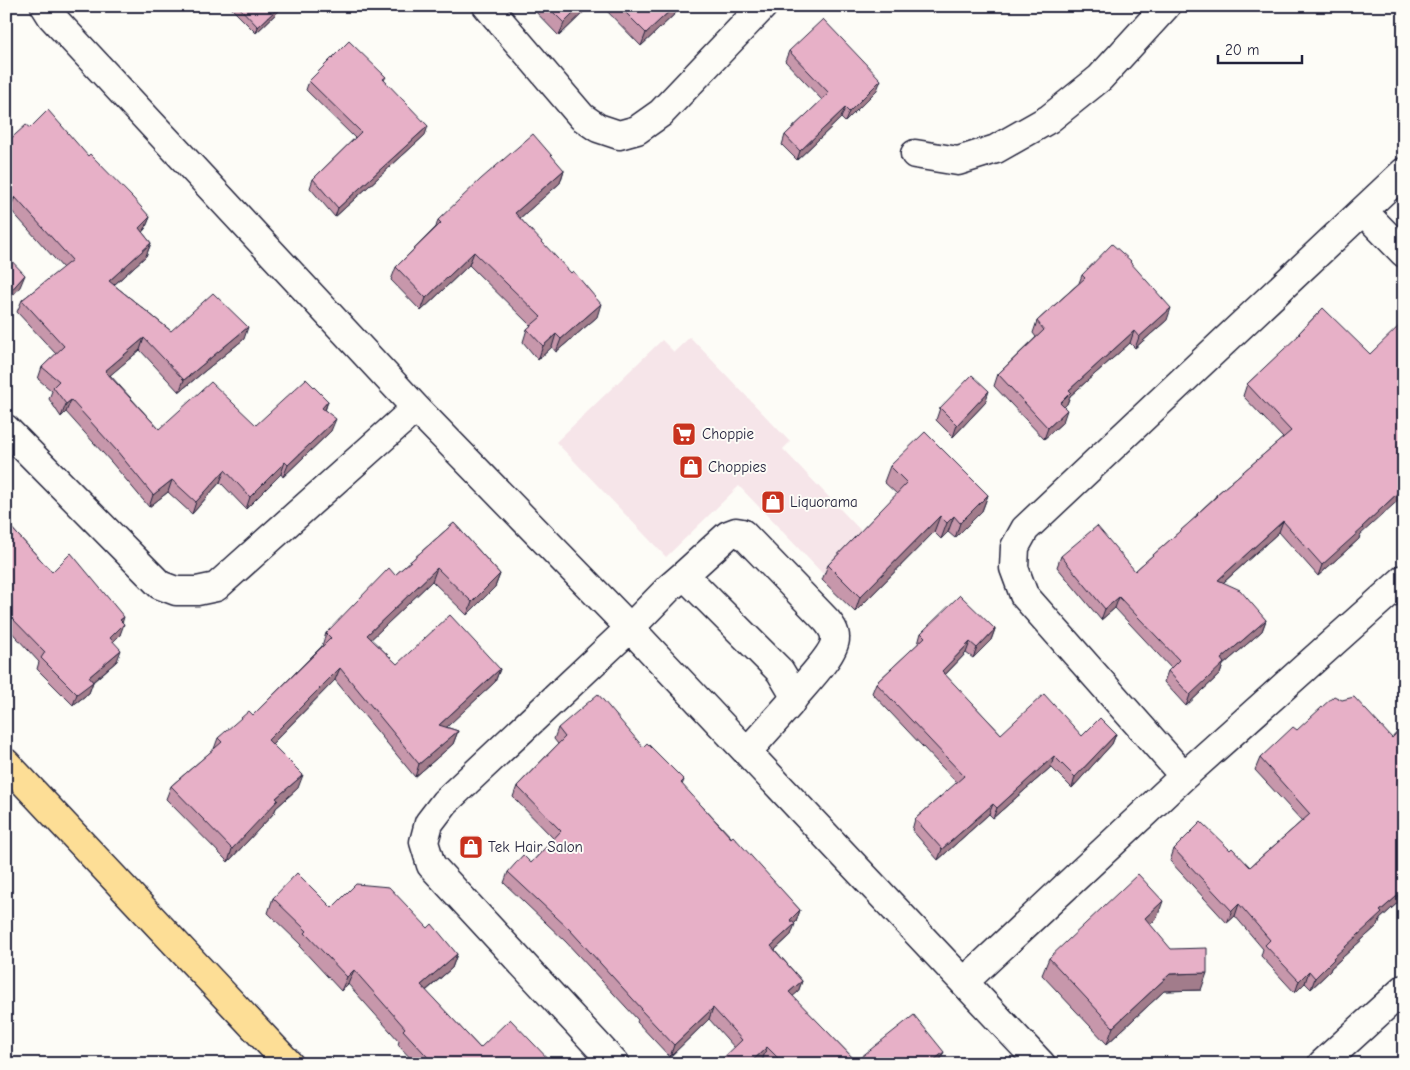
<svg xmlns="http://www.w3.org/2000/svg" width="1410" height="1070" viewBox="0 0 1410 1070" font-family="'Comic Neue',sans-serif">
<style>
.built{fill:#f6e5e9}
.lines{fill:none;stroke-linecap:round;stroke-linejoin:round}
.minor-casing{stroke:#22223b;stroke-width:31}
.major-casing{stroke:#22223b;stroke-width:31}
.minor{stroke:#fdfcf7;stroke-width:28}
.major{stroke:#fdde96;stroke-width:28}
.wall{fill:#c797ab;stroke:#22223b}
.shaded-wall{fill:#a27b8b;stroke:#22223b}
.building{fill:#e7b0c7;stroke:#22223b}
.labels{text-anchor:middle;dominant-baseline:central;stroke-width:4;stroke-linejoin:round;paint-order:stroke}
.poi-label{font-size:15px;fill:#22223b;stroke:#fdfcf7;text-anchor:start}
</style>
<rect width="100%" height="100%" fill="#fdfcf7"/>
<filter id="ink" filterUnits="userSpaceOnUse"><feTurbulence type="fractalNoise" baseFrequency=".02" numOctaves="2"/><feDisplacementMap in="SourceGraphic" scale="10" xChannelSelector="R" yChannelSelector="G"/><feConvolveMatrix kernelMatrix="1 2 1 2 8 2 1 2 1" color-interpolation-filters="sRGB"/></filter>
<g filter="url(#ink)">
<path class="built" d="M690,337L790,442L783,449L864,534L823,574L739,486L666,557L556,442L662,340L674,352Z"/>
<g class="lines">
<g class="minor-casing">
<path id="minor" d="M45,6L52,17L416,408L630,628L1041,1064
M487,6L582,117L598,128L619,135L637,130L661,113L763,6
M915,154L958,161L996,149L1049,119L1100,78L1166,6
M1363,211L1404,253
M6,429L160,585L176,591H197L216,587L416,408
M684,575L728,535L736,532L742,533L827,621C831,626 835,631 835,638C836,652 805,684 795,696
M1184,776L1024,595L1014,568L1015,547L1025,529L1404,172
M964,982L1184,776L1404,579
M615,1064L431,865L424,842L429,823L445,802L630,628L669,588L684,575L780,671L795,696L789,705L747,752
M1322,1064L1404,989"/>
</g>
<g class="major-casing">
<path id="major" d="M6,763L289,1064"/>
</g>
<use href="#minor" class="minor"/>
<use href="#major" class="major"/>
</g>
<path class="wall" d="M229,6H284L256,33Z
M530,6H590L559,36Z
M602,6H681L679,10L641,46Z
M789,51L877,90L845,122L841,118L797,160L782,145L785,135L822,100L785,61Z
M386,77L384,80L425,135L335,217L310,188L313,179L355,138L306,90L309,81Z
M30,128L88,156L150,217L145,229L142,232L151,243L146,256L114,285L171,331L244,339L179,392L140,350L110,375L159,429L256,425L328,401L325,411L331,431L283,477L281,474L246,509L220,482L192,514L168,492L149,507L112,463L66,412L61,417L49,399L52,391L38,379L42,367L56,354L17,312L22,300L63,268L10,209L6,213V143Z
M564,170L560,183L520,218L597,317L556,352L552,347L538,360L523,342L527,329L531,326L469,265L421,311L391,280L396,267L436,227L438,220Z
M1130,263L1167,320L1135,348L1130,343L1070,396L1067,404L1064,407L1063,422L1044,439L994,386L998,374L1036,337L1033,333L1037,321L1079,283L1082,275Z
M1323,308L1360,535L1359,539L1318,576L1279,532L1223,583L1266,620L1262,631L1223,665L1220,674L1186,706L1164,682L1168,671L1171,668L1115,608L1101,620L1057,567L1061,556L1135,571L1195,518L1197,514L1215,497L1216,495L1283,438L1243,396L1247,384L1297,338L1299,333Z
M985,403L953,437L936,420L940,408Z
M890,466L988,495L982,511L955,538L948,532L941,539L934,532L855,612L822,580L828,565L897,494L884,482Z
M6,522L52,572L122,623L120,635L113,642L117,661L93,682L89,693L73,705L37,669L39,662L6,626L7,621H6Z
M454,523L500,574L495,587L467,615L432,581L371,639L397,664L500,669L495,682L446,727L458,731L453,744L415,777L335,680L272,744L298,788L276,808L274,813L228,862L166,799L171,786L214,749L218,738L253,715L322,646L326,633L395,575Z
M995,629L991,640L973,658L966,653L945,675L1001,734L1082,736L1116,734L1112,744L1072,788L1051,767L993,818L989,814L938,860L912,830L915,819L957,783L872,693L876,683L918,644L921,633Z
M1404,635V648L1401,643Z
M1404,725V897L1380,919L1378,925L1331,968L1330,971L1311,989L1305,983L1295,993L1261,956L1263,949L1235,916L1227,923L1170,861L1174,849L1230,850L1250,867L1302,821L1255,770L1260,758L1297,730L1392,738Z
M558,728L643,747L684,780L682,785L800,910L796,922L794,924L791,935L775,950L802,981L798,992L792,996L856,1061L940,1063L939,1064H769L763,1058L735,1048L709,1019L670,1057L637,1022L638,1020L566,942L504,883L508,872L531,863L554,839L513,797L517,786L558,744L554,739Z
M273,898L332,908L428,928L457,954L452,968L426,991L480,1048L553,1064H416L398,1045L399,1041L348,984L341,991L300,947L301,945L268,913Z
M1157,918L1150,925L1201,990L1164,991L1107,1044L1042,975L1049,958Z"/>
<path class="shaded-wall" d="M280,6H284L256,33L258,27Z
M581,6H590L559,36L564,23Z
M675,6H681L679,10L641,46L646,33Z
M881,80L877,90L845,122L849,112Z
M845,108L841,118L797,160L800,151Z
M428,126L425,135L335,217L338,208Z
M564,170L560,183L511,226L515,213Z
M15,197L10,209L6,213V205Z
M150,217L145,229L135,240L139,228Z
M151,243L146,256L105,293L109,281Z
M474,252L469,265L421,311L426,298Z
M25,275L20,287L6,303V298L8,294Z
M601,304L597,317L556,352L561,339Z
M1171,308L1167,320L1135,348L1139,337Z
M248,327L244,339L179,392L184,380Z
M1134,331L1130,343L1070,396L1067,404L1056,415L1060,403L1069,390Z
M556,334L552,347L538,360L543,346Z
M144,338L140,350L101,383L105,371Z
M989,391L985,403L953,437L957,425Z
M71,400L66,412L61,417L66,404Z
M328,401L324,413L322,408Z
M1067,410L1063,422L1044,439L1048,428Z
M336,419L331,431L283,477L288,465Z
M285,462L281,474L246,509L250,497Z
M225,470L220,482L192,514L196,502Z
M172,480L168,492L149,507L153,495Z
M1404,487V495L1360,535L1359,539L1318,576L1322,565Z
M988,495L982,511L955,538L960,523Z
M940,516L934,532L855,612L860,597Z
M954,516L948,532L941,539L947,523Z
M1283,521L1279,532L1214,591L1218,580Z
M437,568L432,581L362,648L367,635Z
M500,574L495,587L467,615L472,602Z
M1119,597L1115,608L1101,620L1105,609Z
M124,617L121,627L124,624L120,635L106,649L110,638L120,620Z
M1266,620L1262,631L1223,665L1220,674L1186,706L1190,695L1221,659Z
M995,629L991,640L973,658L977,648Z
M970,642L966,653L938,682L942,671Z
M121,650L117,661L90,684L93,682L89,693L73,705L77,694L89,677Z
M340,668L335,680L264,752L268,740Z
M500,669L495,682L435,738L439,725Z
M458,731L453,744L415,777L419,764Z
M1116,734L1112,744L1072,788L1075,777Z
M1054,756L1051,767L993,818L997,808Z
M303,775L298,788L276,808L274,813L228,862L232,849L276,798Z
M993,804L989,814L938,860L942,849Z
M1404,890V897L1380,919L1378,925L1331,968L1330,971L1311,989L1315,978L1333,958L1380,911Z
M1163,901L1157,918L1138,935L1145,918Z
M1239,904L1235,916L1227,923L1232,911Z
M800,910L796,922L786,931L790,920Z
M795,924L791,935L767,957L771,946Z
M457,954L452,968L416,999L421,985Z
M354,970L348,984L341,991L347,977Z
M1309,971L1305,983L1295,993L1299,981Z
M1207,973L1201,990L1164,991L1107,1044L1113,1027L1170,974Z
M802,981L798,992L785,1003L789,992Z
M713,1008L709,1019L670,1057L674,1045Z
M767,1047L763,1058L757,1064H749Z
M944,1052L939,1064H929Z"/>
<path class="building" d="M238,6H280L258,27Z
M547,6H581L564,23Z
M619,6H675L646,33Z
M823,19L881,80L849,112L845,108L800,151L785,135L829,93L789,51Z
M349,41L386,77L383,79L428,126L338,208L313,179L361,132L309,81Z
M48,110L88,156L90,154L133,198L150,217L139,228L151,243L109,281L171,331L213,293L248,327L184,380L144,338L105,371L159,429L211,382L256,425L306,379L328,401L322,408L336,419L288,465L285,462L250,497L225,470L196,502L172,480L153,495L117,451L71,400L66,404L53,387L59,381L42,367L64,346L22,300L72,260L15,197L6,205V143L26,125L30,128Z
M533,134L564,170L515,213L571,273L573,271L601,304L561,339L556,334L543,346L527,329L541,317L474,252L426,298L396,267L441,223L438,220L481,179Z
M1112,244L1131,261L1130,262L1171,308L1139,337L1134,331L1069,390L1071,392L1060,403L1067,410L1048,428L998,374L1044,330L1037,321L1085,278L1082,275Z
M6,255L25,275L8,294L6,292Z
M1323,308L1370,354L1404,321V487L1362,527L1363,528L1322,565L1283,521L1218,580L1240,590L1266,620L1221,659L1224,663L1190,695L1168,671L1179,660L1119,597L1105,609L1061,556L1097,526L1135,571L1198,515L1197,514L1217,496L1216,495L1291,431L1247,384L1300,334L1299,333Z
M972,375L989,391L957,425L940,408Z
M925,432L988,495L960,523L954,516L947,523L940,516L860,597L828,565L907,483L890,466Z
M6,522L52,572L71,553L124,617L120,620L124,624L110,638L121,650L89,677L93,682L77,694L41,658L45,652L9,615L12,612L6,606Z
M454,523L500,574L472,602L437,568L367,635L397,664L450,615L500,669L439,725L458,731L419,764L340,668L268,740L303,775L276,798L278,800L232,849L171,786L222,742L218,738L249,711L253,715L331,638L326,633L389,568L395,575Z
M960,595L995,629L977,648L970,642L942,671L1001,734L1044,694L1082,736L1100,718L1116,734L1075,777L1054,756L997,808L993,804L942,849L915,819L964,776L876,683L925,637L921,633Z
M598,694L643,747L647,743L684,780L681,783L731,838L733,836L800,910L790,920L795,924L771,946L802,981L789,992L856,1061L914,1015L944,1052L929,1064H784L767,1047L749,1064H717L742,1040L713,1008L674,1045L641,1010L642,1009L570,930L508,872L523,855L531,863L561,831L517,786L565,737L558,728Z
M1334,696L1342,700L1354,697L1392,738L1404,725V890L1380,911L1382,913L1333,958L1334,959L1315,978L1309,971L1299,981L1265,945L1270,940L1239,904L1232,911L1174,849L1201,822L1230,850L1232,848L1250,867L1310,814L1260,758L1293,727L1297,730Z
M297,873L332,908L356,884L389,887L428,928L432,924L457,954L421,985L480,1048L510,1019L553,1064H434L403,1030L405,1028L354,970L347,977L305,933L307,931L273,898Z
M1138,874L1163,901L1145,918L1171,949L1207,948V973L1170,974L1113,1027L1049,958Z"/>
</g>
<defs>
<g id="supermarket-square" transform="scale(1.25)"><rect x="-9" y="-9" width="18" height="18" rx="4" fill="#c8321e" stroke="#fdfcf7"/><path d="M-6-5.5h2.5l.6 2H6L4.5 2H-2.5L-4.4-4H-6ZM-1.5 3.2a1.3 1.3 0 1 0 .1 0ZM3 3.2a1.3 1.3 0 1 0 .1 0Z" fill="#fff"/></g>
<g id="shop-square" transform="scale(1.25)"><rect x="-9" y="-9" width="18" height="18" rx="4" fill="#c8321e" stroke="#fdfcf7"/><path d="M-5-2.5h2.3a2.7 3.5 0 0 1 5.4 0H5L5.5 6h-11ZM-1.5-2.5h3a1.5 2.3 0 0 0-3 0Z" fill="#fff"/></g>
</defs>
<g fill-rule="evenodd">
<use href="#supermarket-square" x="684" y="434"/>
<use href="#shop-square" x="691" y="467"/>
<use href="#shop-square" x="773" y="502"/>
<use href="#shop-square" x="471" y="847"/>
</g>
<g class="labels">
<g class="poi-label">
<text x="702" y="434">Choppie</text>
<text x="708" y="467">Choppies</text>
<text x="790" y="502">Liquorama</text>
<text x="488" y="847">Tek Hair Salon</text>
</g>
</g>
<rect width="1410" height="1070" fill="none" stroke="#fdfcf7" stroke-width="25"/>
<rect x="12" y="12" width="1385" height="1045" fill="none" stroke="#22223b" stroke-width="2" filter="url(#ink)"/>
<path d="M1218 55v8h84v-8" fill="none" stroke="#22223b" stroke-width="2.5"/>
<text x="1225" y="55" font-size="15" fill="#22223b" stroke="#fdfcf7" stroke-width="4" paint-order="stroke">20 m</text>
</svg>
